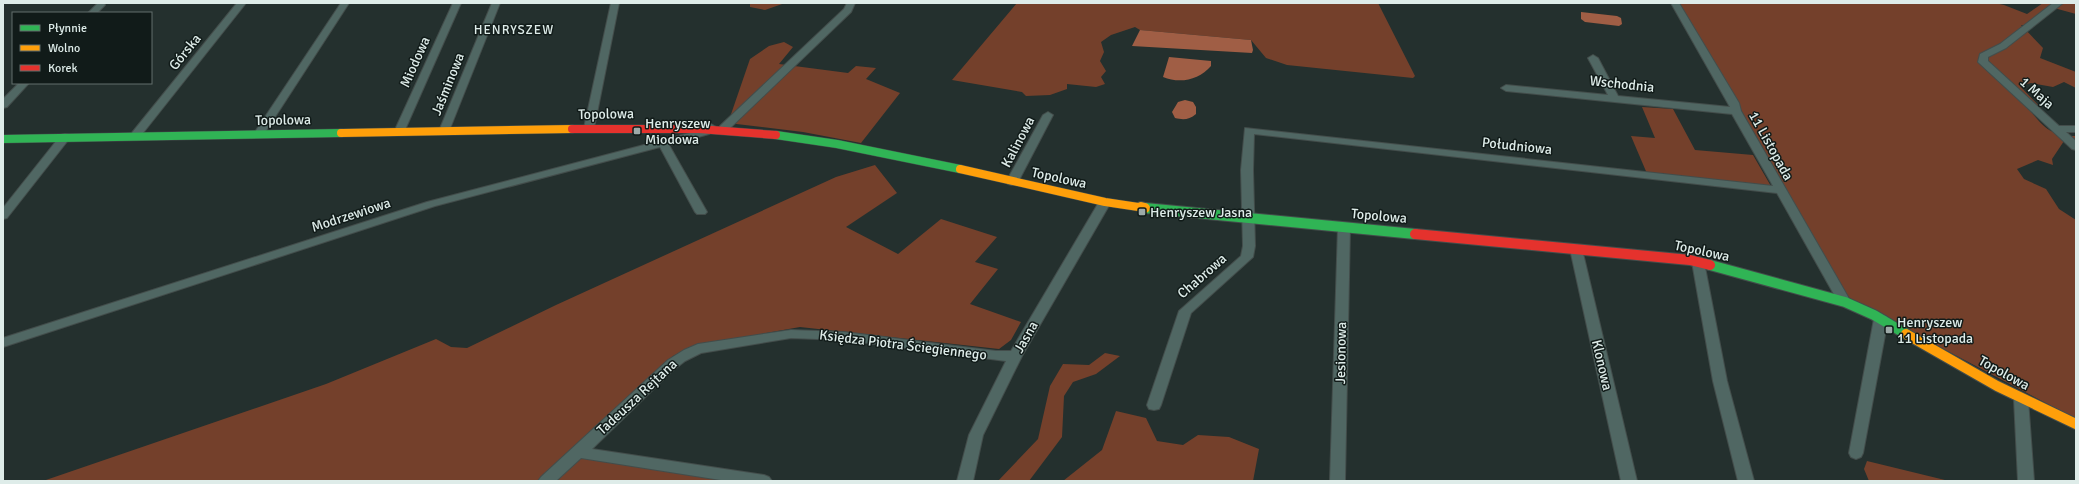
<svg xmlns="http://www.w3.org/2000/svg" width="2079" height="484" viewBox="0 0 2079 484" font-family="Signika,sans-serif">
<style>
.green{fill:#74402b}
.water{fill:#a05e45}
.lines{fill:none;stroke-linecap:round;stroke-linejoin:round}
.street-casing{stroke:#434d4b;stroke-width:2}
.fast-far1-casing{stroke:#434d4b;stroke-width:9}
.fast-casing{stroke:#434d4b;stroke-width:12}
.slow-far1-casing{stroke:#434d4b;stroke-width:9}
.slow-casing{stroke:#434d4b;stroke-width:12}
.jam-far1-casing{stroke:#434d4b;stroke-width:9}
.jam-casing{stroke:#434d4b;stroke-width:12}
.street{fill:#506763;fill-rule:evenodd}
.fast-far1{stroke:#30b455;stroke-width:8}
.fast{stroke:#30b455;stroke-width:10}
.slow-far1{stroke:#ff9f0a;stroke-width:8}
.slow{stroke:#ff9f0a;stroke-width:10}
.jam-far1{stroke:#e5322d;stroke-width:8}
.jam{stroke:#e5322d;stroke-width:10}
.poi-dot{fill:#9daaa8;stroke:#111b19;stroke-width:1.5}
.labels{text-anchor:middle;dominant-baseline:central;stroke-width:3;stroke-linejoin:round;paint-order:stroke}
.far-quarter-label{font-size:13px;letter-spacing:1px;fill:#deece9;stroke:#111b19}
.street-label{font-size:14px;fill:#deece9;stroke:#111b19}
.poi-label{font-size:14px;fill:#deece9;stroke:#111b19;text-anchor:start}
</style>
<rect width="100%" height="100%" fill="#24302e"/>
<path class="green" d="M750,3H785L765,10L750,7Z
M1017,3H1378L1415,76L1413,78L1287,65L1266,58L1251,40L1140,30L1135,27L1111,35L1101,42L1104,52L1100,61L1106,71L1101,77L1105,84L1096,87L1067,84V89L1050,95L1026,96L1022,92L952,80Z
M1671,3H1995L2004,5L2027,14L2043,3H2053L2025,25H2021L2043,48L2040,58L2076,72V88L2064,82L2053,87L2031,83L2020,86L2041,108L2027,107C2043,126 2049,136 2076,136V146L2064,141L2052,159L2053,165L2038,160L2017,169L2024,179L2046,189L2059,209L2076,220V419L1849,299L1689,19Z
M2061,3H2076V14L2054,8Z
M784,42L793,47L779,64L848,73L856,66L876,68L866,79L900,93L861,143L803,132L728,123L750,59L769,46Z
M1642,107L1673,109L1695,150L1753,155L1772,188L1648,176L1631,136L1655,138Z
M875,165L897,193L846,227L898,254L941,219L997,237L975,262L998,269L970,304L1021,322L1011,340L999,349L800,327L693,346L673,356L638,394L580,447L738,481H43L326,384L436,339L451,347L467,348L556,305L836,177Z
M1105,353L1120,356L1096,374L1073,382L1064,396L1062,437L1029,481H998L1038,439L1050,386L1063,364L1089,365Z
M1116,411L1146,418L1157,441L1183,445L1198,435L1229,437L1259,449L1253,481H1063L1102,450Z
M1867,461L1949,481H1869L1864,469Z"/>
<path class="water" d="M1581,12L1617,16L1621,18L1622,24L1619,26L1585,22L1581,19Z
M1140,30L1251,40L1253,50L1252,53L1132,46Z
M1169,57L1211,61V66C1199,80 1180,84 1163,77Z
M1185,100L1193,102L1196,107V114C1189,120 1183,120 1175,118L1172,112L1178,102Z"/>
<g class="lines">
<g class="street-casing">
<path id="street" d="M98,3H104L105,5L97,13H88Z
M237,3H246L139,138H131L130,136L131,134Z
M341,3H349L262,137H254L253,135Z
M453,3H461L404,132L399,135L395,134L394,132Z
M492,3H500L449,131L444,134L440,133L439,131Z
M611,3H619L594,128L589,131L584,128Z
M847,3H855L851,12L728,130H720L719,128L720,126L844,9Z
M1671,3H1679L1739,103L1741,111L1851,302L1850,305H1840L1777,193L1254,134L1253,170L1255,246L1253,257L1191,313L1161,405L1159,409L1154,410L1149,409L1147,405L1179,311L1241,256L1243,246L1241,170L1245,128L1773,186L1732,114L1506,91L1501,88L1506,85L1608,95L1588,58L1593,55L1598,58L1618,96L1730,107Z
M2053,3H2063L2006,48L1988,57V61L2059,126H2076V132H2066L2076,141V150L2072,149L1978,62L1980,54L2000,44Z
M19,83H29L7,107L3,108V99Z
M1048,112L1053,115L1018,182L1012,185L1008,184L1006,182L1043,115Z
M711,124L716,127L709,134L669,145L707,212L705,214H697L695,212L660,147L435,206L3,347V338L427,202L701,130Z
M65,134L69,135L70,137L69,139L7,218L3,219V208L61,135Z
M1105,199L1111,202L1022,356L983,435L973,481H957L969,435L1006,361L844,340L791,338L701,353L685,361L671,372L592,449L764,475L769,477L772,481H727L581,458L556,481H538L541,477L668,360L684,350L698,344L791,330L844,332L996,351H1011L1099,202Z
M1344,223L1350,227L1345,480L1330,481L1338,227Z
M1576,245L1582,249L1637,481H1621L1570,249Z
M1698,258L1704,262L1727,381L1754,481H1738L1713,381L1692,262Z
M1881,315L1886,316L1888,319L1863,453L1861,457L1856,459L1851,457L1849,453L1874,319L1876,316Z
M2021,394L2026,395L2028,399L2034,481H2018L2014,399L2016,395Z"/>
</g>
<g class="fast-far1-casing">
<path id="fast-far1" d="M776,135L837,144L960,169
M3,139L341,133
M1145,208H1149"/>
</g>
<g class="fast-casing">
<path id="fast" d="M1145,208L1415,234
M1710,265L1845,302L1874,315L1906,334"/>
</g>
<g class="slow-far1-casing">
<path id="slow-far1" d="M341,133L572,129
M960,169L1105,202L1145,208"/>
</g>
<g class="slow-casing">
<path id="slow" d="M1141,207L1145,208
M1906,334L1997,386L2076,424"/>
</g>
<g class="jam-far1-casing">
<path id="jam-far1" d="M572,129H699L776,135"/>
</g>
<g class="jam-casing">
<path id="jam" d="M1415,234L1690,260L1710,265"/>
</g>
<use href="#street" class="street"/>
<use href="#fast-far1" class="fast-far1"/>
<use href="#fast" class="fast"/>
<use href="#slow-far1" class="slow-far1"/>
<use href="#slow" class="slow"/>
<use href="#jam-far1" class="jam-far1"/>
<use href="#jam" class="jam"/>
</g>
<g class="poi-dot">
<rect x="633" y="127" width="8" height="8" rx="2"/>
<rect x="1138" y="208" width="8" height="8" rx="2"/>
<rect x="1885" y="326" width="8" height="8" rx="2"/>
</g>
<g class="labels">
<g class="far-quarter-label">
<text x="514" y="30">HENRYSZEW</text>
</g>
<g class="street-label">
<text transform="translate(185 52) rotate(-51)">Górska</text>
<text transform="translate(415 62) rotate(-66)">Miodowa</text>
<text transform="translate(448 84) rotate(-68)">Jaśminowa</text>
<text transform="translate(1622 84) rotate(6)">Wschodnia</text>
<text transform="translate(2037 93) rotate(42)">1 Maja</text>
<text transform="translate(606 114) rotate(-1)">Topolowa</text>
<text transform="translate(283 120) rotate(-1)">Topolowa</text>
<text transform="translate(1018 142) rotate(-62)">Kalinowa</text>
<text transform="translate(1517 146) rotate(6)">Południowa</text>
<text transform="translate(1771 146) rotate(61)">11 Listopada</text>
<text transform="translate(1059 178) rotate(12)">Topolowa</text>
<text transform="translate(351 215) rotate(-18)">Modrzewiowa</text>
<text transform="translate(1379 216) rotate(5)">Topolowa</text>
<text transform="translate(1702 251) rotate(12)">Topolowa</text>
<text transform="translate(1202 276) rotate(-41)">Chabrowa</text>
<text transform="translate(1026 337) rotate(-60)">Jasna</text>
<text transform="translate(903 345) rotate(7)">Księdza Piotra Ściegiennego</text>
<text transform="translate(1341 353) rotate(-89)">Jesionowa</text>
<text transform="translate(1602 365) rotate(77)">Klonowa</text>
<text transform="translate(2004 373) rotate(29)">Topolowa</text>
<text transform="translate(637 397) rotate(-43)">Tadeusza Rejtana</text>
</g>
<g class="poi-label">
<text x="645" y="123">Henryszew<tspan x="645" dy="16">Miodowa</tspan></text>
<text x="1150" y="212">Henryszew Jasna</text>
<text x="1897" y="322">Henryszew<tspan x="1897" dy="16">11 Listopada</tspan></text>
</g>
</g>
<rect width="2079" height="484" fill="none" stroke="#deece9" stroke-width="8"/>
<rect x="12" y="12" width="140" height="72" fill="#111b19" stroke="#636f6c"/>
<rect x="20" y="25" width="20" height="6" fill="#30b455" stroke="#636f6c"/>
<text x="48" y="32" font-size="12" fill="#deece9">Płynnie</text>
<rect x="20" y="45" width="20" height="6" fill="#ff9f0a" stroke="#636f6c"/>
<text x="48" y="52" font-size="12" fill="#deece9">Wolno</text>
<rect x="20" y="65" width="20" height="6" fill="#e5322d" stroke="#636f6c"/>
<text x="48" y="72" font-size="12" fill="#deece9">Korek</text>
</svg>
